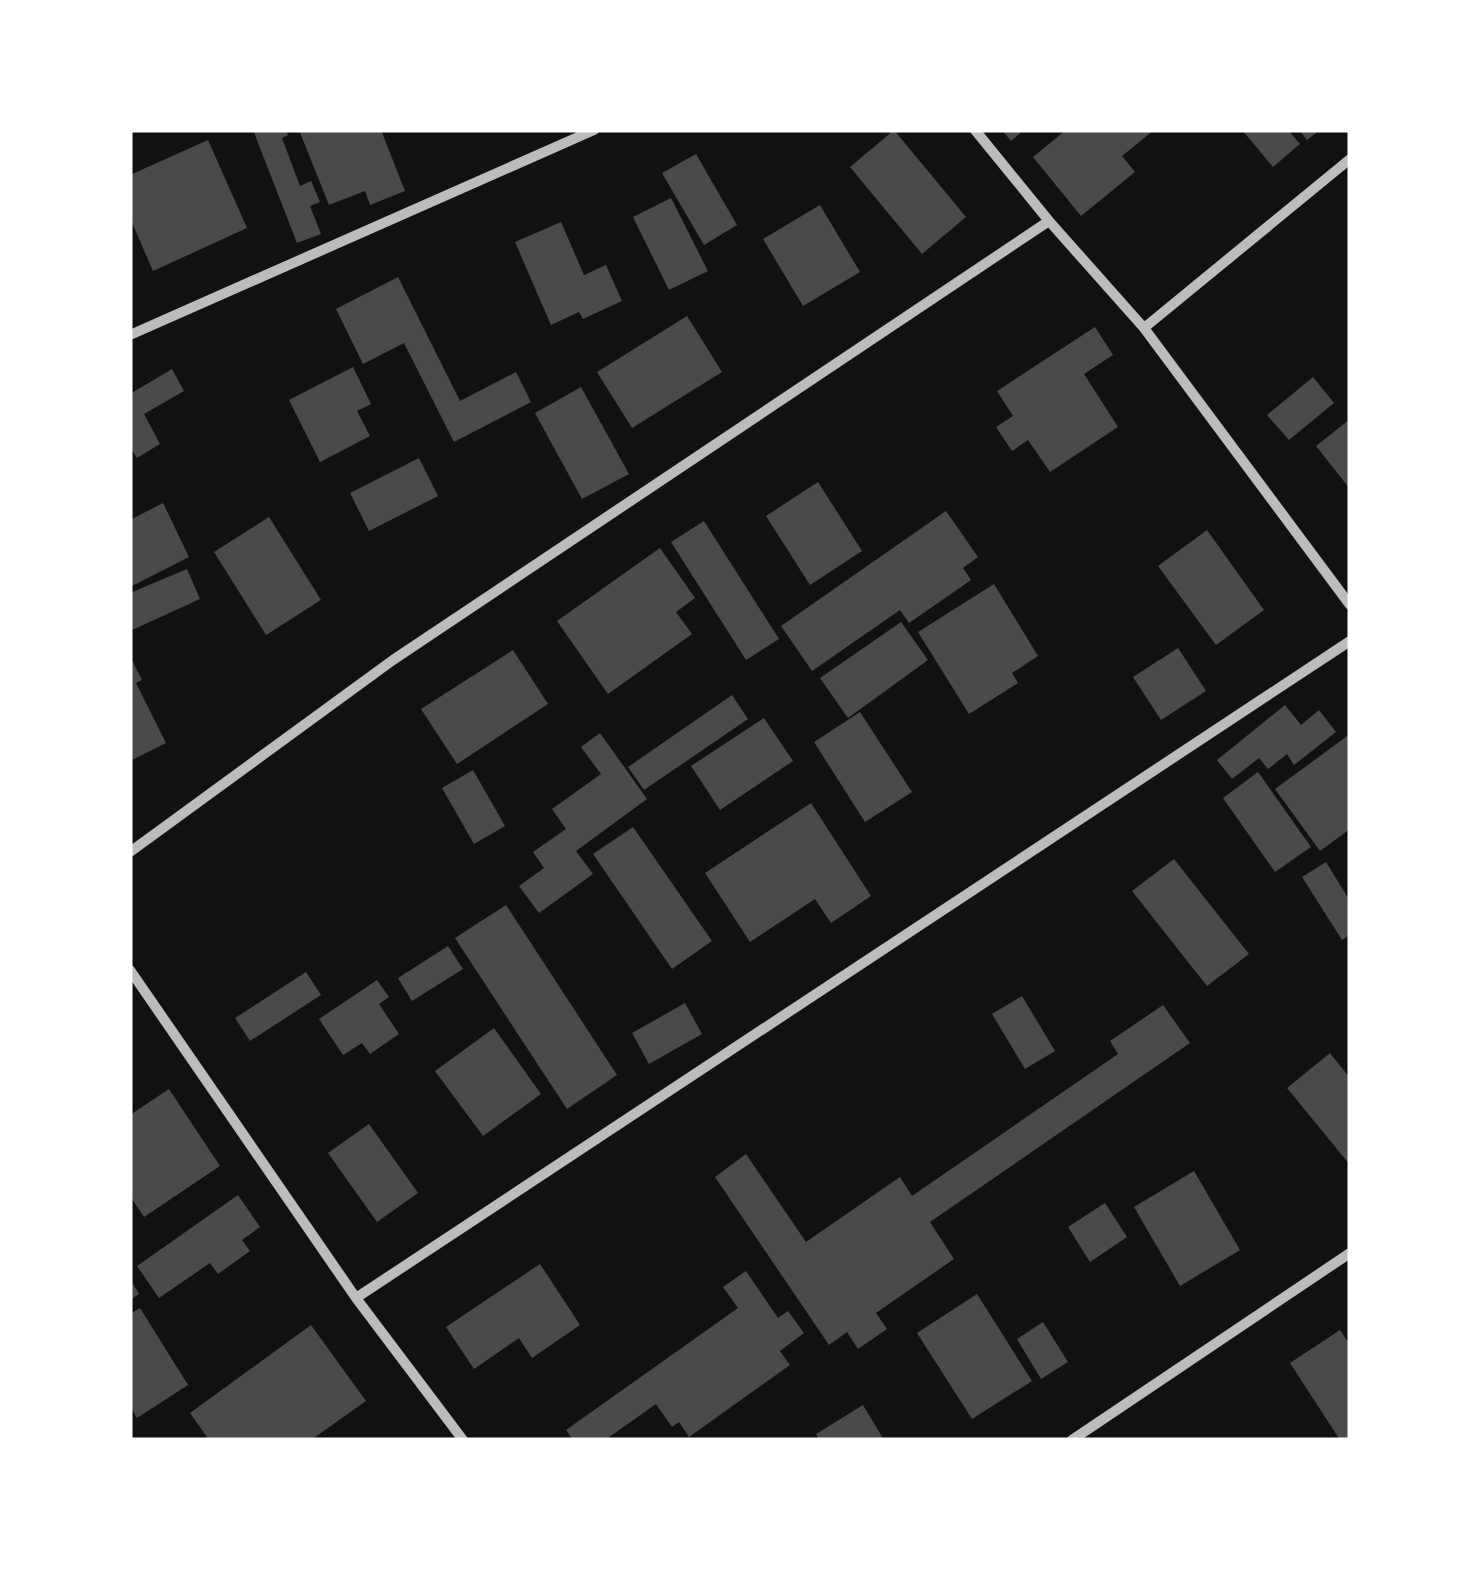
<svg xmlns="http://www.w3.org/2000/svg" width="1480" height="1570" viewBox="0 0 1480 1570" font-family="'Varela Round',sans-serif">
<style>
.building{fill:#4a4a4a}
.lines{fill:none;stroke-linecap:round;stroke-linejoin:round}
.minor{stroke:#bcbcbc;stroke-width:10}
</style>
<rect width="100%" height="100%" fill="#111"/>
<path class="building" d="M253,130H286L288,135L282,138L300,186L311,181L320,202L310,206L321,234L297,243Z
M299,130H381L405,191L370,205L365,191L329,205Z
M894,130L966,217L922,254L850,167Z
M1002,130H1024L1011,141Z
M1066,130H1154L1122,156L1135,172L1081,216L1033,157Z
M1242,130H1288L1300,144L1273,167Z
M1299,130H1320L1307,140Z
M208,140L247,228L153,271L130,218V175Z
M696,154L737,225L704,245L662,173Z
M671,198L708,271L669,290L633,217Z
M820,205L860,272L803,306L763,239Z
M561,222L584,275L606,265L622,301L583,319L579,312L551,325L515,242Z
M398,277L460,401L516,372L531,402L454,442L404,343L363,364L336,309Z
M687,316L722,372L632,428L597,372Z
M1095,327L1113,355L1084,374L1118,427L1050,472L1028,440L1012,451L996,427L1013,416L997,391Z
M353,367L371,404L357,411L370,436L320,462L289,400Z
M172,369L184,391L144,414L160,444L137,458L130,447V394Z
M1313,377L1334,403L1289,440L1267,415Z
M581,387L629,474L582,499L535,413Z
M1350,419V489L1316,446Z
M419,458L438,496L369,531L350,493Z
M818,482L862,551L810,585L766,516Z
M163,503L189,557L130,587V520Z
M946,511L978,557L963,568L971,580L909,623L900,610L812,671L781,626Z
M269,517L321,600L266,635L214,552Z
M704,521L779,639L746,660L671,542Z
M1207,530L1264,610L1216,645L1158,566Z
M660,548L695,598L676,612L692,634L608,694L557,621Z
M187,569L200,599L130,631V593Z
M994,584L1038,656L1012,673L1018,683L969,714L918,632Z
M901,622L928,660L848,718L820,678Z
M1178,648L1206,691L1161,720L1133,677Z
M513,650L548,704L457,764L421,709Z
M130,656L142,680L136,683L166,743L130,761Z
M732,695L748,719L644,790L628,767Z
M1285,705L1301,725L1319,710L1336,732L1294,765L1287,754L1268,769L1259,758L1232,779L1217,760Z
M860,712L912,792L865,822L814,742Z
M764,718L793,761L720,810L691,766Z
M600,733L647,799L576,851L593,874L539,913L519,886L544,868L533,852L566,829L552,809L601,774L581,747Z
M1350,734V829L1320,851L1275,789Z
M473,770L505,826L474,844L442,788Z
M1258,772L1311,847L1275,872L1223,798Z
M811,803L871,896L831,923L815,899L750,942L705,873Z
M633,827L712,941L672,969L593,854Z
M1174,859L1249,954L1207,986L1132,891Z
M1326,862L1350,901V935L1342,940L1302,877Z
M506,905L617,1075L567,1109L455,938Z
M448,946L463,969L412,1001L398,978Z
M306,972L321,995L250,1041L235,1018Z
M377,980L389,997L379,1004L399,1034L370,1054L362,1043L343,1055L319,1019Z
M1022,996L1055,1051L1025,1069L992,1014Z
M685,1003L702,1034L649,1064L632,1033Z
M1163,1005L1190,1043L930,1222L954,1259L876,1313L887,1329L858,1349L847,1332L829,1345L715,1177L746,1154L806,1242L900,1177L912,1196L1118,1054L1110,1041Z
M494,1028L541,1094L483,1136L435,1071Z
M1330,1053L1350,1078V1165L1287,1088Z
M169,1089L220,1166L144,1217L130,1196V1115Z
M369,1124L418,1193L377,1222L328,1153Z
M1194,1171L1240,1250L1180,1286L1134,1207Z
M238,1195L260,1227L242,1240L250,1251L218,1274L210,1263L159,1298L137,1266Z
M1105,1203L1127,1237L1090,1262L1068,1227Z
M540,1264L580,1325L532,1358L519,1338L474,1369L446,1327Z
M746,1271L778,1318L788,1311L804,1333L780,1351L790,1365L689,1437L679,1422L672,1427L656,1404L605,1440H573L566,1430L738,1308L723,1287Z
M130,1279L139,1294L130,1300Z
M977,1294L1032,1381L972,1419L917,1333Z
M140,1308L188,1385L137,1418L130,1406V1314Z
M1043,1322L1068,1362L1041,1379L1017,1339Z
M311,1325L366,1401L311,1440H209L190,1413Z
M1340,1330L1350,1345V1440H1340L1290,1363Z
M863,1405L884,1440H819L816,1434Z"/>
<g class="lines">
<path class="minor" d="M975,130L1049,221L1144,328L1350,605
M1144,328L1350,159
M130,335L594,130
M130,852L393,660L1049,221
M130,970L356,1298L463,1440
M356,1298L1350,641
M1072,1440L1350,1253"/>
</g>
<rect width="1480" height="1570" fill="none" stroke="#ffffff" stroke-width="265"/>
</svg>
